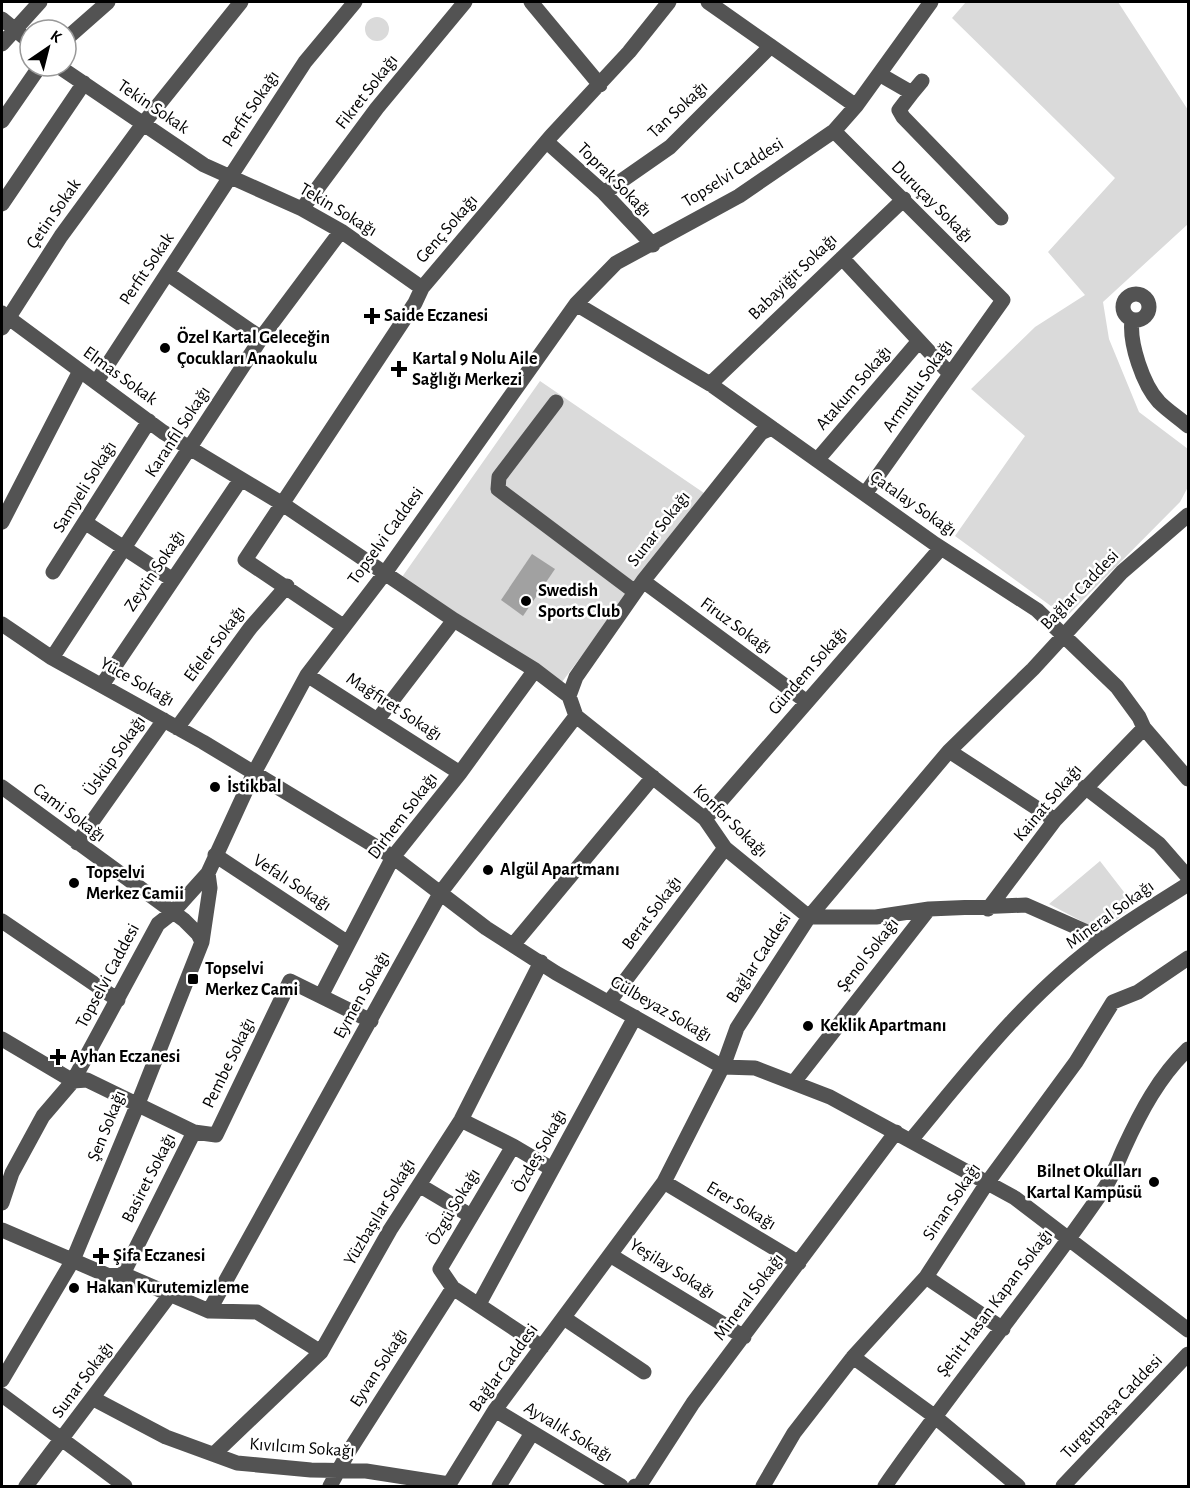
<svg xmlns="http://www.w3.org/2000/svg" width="1190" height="1488" viewBox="0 0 1190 1488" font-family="'Alegreya Sans',sans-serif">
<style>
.green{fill:#dadada}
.water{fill:#a1a1a1}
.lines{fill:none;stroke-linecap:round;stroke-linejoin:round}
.minor{stroke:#535353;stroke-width:15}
.poi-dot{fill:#000;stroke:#fff;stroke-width:2}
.labels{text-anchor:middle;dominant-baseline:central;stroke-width:5;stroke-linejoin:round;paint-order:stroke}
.street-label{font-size:18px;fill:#000;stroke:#fff}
.poi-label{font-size:18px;font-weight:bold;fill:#000;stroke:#fff;text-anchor:start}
</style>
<rect width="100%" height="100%" fill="#fff"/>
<path class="green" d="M966,2H1118L1188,110V224L1103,302L1109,339L1139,412L1188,449V487L1180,502L1066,617L955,536L1025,436L971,389L1035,327L1085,295L1048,252L1115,178L952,18Z
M365 29a12 12 0 1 1 24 0a12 12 0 1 1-24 0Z
M540,381L704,493L562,682L402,577Z
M1100,861L1134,905L1102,932L1049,904Z"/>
<path class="water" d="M532,554L555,569L523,616L501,600Z"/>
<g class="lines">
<path class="minor" d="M531,2L600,85
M708,2L856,106
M2,19L30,42
M66,39L108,2
M2,44L40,2
M58,66L204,165L302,209L341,231L422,288
M879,74L912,93L899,110L903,117L1001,218
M912,93L922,81
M2,121L40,66
M834,131L1003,300L865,494
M547,142L604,193L653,245
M604,193L670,147L771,46
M2,204L84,83
M302,209L377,108L465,2
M842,258L950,374
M168,274L261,338
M1123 307a13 13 0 1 1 26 0a13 13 0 1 1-26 0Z
M576,304L710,384L935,544L1037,610L1117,687L1139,717L1144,728L1188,779
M2,313L163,432L281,503L454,620L535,670L569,696L576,716L705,819L725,848L809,917H876L929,909L1026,905L1103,939
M1132,320C1129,343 1143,385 1159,402C1168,411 1179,418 1188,426
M2,328L61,236L143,124L241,2
M97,381L305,62L355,2
M710,384L904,199
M556,402L499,477L498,489L635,592
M818,459L919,341
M2,522L80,371
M86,523L173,580
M53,572L149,421
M643,581L807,702
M2,624L52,658L203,742L393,857L486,928L556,973L723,1067L755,1068L830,1097L1015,1198L1188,1330
M343,626L245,560L415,303L422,288L551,136L629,52L669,2
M52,658L264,334L341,231
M307,675L460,773
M102,685L241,479
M569,696L576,677L643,581L753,443L761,433L772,428
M378,719L454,620
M177,728L251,627L287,586
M949,751L1055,820
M2,787L184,920L198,934L202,942
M1085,787L1159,844L1188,877
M705,819L941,548
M77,843L164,720
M215,855L348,943
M988,909L1055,820L1144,728
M2,921L118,1000
M513,945L653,777
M321,996L393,857L460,773L535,670
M609,1002L725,848
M2,1039L73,1081L87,1080L194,1132L216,1135L290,981L371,1021
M794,1082L929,909
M461,1120L513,1146L552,1169
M911,1140C970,1069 1028,993 1104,939C1131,919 1160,902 1188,884
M513,1146L440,1269L453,1288L542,1347
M664,1182L799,1263
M419,1185L471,1216
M2,1203L12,1173L43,1116L73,1081L158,924L172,913L208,873L254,773L307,675L385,573L576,304L616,263L739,196L834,131L856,106L931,2
M2,1230L109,1276L123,1274L209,1311L257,1312L321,1352
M610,1255L744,1337
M123,1274L194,1132
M926,1277L1003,1329
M479,1304L635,1017
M209,1311L441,892L576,716
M564,1318L644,1372
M853,1357L934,1416L1018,1486
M2,1380L73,1260L137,1106L202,942L210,888L208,873
M2,1395L125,1486
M94,1399L166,1437L237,1463L311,1470L366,1471L449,1484
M495,1410L621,1486
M214,1454L321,1352L390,1230L461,1120L541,962
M26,1486L169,1296
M330,1486L349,1451L453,1288
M448,1486L495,1410L664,1182L724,1064L737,1028L809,917L949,751L1033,669L1122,572L1188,515
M499,1486L532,1433
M635,1486L640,1485L693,1403L896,1132
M763,1486L794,1433L853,1357L926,1277L987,1183L1076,1062L1113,1002L1138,992L1188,958
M885,1486C955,1385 1035,1290 1104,1189C1113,1176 1118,1161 1124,1148C1141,1111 1159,1077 1188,1049
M1063,1486L1188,1354"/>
</g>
<g class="poi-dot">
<path d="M369 307h6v6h6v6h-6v6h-6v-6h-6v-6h6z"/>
<circle cx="165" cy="348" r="6"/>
<path d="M396 360h6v6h6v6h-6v6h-6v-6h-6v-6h6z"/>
<circle cx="526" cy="601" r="6"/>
<circle cx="215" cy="787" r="6"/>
<circle cx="488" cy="870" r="6"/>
<circle cx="74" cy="883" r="6"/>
<rect x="187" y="973" width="12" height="12" rx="3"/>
<circle cx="808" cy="1026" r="6"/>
<path d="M55 1048h6v6h6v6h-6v6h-6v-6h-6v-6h6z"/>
<circle cx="1154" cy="1182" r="6"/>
<path d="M98 1247h6v6h6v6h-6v6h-6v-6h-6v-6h6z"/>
<circle cx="74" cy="1288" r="6"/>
</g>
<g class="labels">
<g class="street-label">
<text transform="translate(367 92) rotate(-52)">Fikret Sokağı</text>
<text transform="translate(153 107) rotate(34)">Tekin Sokak</text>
<text transform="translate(251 109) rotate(-56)">Perfit Sokağı</text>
<text transform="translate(678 110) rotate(-43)">Tan Sokağı</text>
<text transform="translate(733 173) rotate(-32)">Topselvi Caddesi</text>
<text transform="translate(614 180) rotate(45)">Toprak Sokağı</text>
<text transform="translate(932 202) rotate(45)">Duruçay Sokağı</text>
<text transform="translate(338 210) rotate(31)">Tekin Sokağı</text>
<text transform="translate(54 214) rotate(-55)">Çetin Sokak</text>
<text transform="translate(447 229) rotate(-49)">Genç Sokağı</text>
<text transform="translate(147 269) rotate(-56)">Perfit Sokak</text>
<text transform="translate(793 277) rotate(-44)">Babayiğit Sokağı</text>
<text transform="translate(120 376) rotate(36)">Elmas Sokak</text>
<text transform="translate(918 386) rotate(-55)">Armutlu Sokağı</text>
<text transform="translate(854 388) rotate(-49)">Atakum Sokağı</text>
<text transform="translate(178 432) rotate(-57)">Karanfil Sokağı</text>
<text transform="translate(85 487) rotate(-58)">Samyeli Sokağı</text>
<text transform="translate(913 504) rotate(35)">Çatalay Sokağı</text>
<text transform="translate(659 529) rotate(-52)">Sunar Sokağı</text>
<text transform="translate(386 536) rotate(-54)">Topselvi Caddesi</text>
<text transform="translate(155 571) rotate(-56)">Zeytin Sokağı</text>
<text transform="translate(1080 590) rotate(-46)">Bağlar Caddesi</text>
<text transform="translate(736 626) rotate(36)">Firuz Sokağı</text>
<text transform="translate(215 644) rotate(-53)">Efeler Sokağı</text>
<text transform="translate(808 671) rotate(-49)">Gündem Sokağı</text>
<text transform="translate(137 682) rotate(29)">Yüce Sokağı</text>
<text transform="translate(394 707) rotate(33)">Mağfiret Sokağı</text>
<text transform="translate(115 756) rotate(-55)">Üsküp Sokağı</text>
<text transform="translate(1048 803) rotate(-50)">Kainat Sokağı</text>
<text transform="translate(69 813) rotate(37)">Cami Sokağı</text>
<text transform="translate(403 816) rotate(-53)">Dirhem Sokağı</text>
<text transform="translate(730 821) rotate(44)">Konfor Sokağı</text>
<text transform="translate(292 883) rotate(33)">Vefalı Sokağı</text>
<text transform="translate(652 913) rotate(-53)">Berat Sokağı</text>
<text transform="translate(1110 915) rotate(-36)">Mineral Sokağı</text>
<text transform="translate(868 955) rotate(-52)">Şenol Sokağı</text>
<text transform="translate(759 958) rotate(-57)">Bağlar Caddesi</text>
<text transform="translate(108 976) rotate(-62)">Topselvi Caddesi</text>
<text transform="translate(362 995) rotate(-61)">Eymen Sokağı</text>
<text transform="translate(661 1009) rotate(30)">Gülbeyaz Sokağı</text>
<text transform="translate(229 1063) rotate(-64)">Pembe Sokağı</text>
<text transform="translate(107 1126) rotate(-68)">Şen Sokağı</text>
<text transform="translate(540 1151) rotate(-61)">Özdeş Sokağı</text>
<text transform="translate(149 1178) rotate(-63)">Basiret Sokağı</text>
<text transform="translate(952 1202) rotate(-56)">Sinan Sokağı</text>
<text transform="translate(741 1206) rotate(31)">Erer Sokağı</text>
<text transform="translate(454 1207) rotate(-59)">Özgü Sokağı</text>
<text transform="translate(380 1212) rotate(-59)">Yüzbaşılar Sokağı</text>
<text transform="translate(672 1269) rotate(32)">Yeşilay Sokağı</text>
<text transform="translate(749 1297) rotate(-53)">Mineral Sokağı</text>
<text transform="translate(995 1303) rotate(-53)">Şehit Hasan Kapan Sokağı</text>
<text transform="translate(379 1368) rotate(-57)">Eyvan Sokağı</text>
<text transform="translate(504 1368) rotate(-54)">Bağlar Caddesi</text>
<text transform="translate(83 1380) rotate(-53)">Sunar Sokağı</text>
<text transform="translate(1112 1407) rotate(-46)">Turgutpaşa Caddesi</text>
<text transform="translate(568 1432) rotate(31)">Ayvalık Sokağı</text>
<text transform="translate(302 1448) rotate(4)">Kıvılcım Sokağı</text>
</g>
<g class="poi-label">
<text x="384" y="316">Saide Eczanesi</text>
<text x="177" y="338">Özel Kartal Geleceğin<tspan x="177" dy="21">Çocukları Anaokulu</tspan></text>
<text x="412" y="359">Kartal 9 Nolu Aile<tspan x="412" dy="21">Sağlığı Merkezi</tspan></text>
<text x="538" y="591">Swedish<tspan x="538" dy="21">Sports Club</tspan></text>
<text x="227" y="787">İstikbal</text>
<text x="500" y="870">Algül Apartmanı</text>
<text x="86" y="873">Topselvi<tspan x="86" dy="21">Merkez Camii</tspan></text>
<text x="205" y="969">Topselvi<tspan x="205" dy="21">Merkez Cami</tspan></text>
<text x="820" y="1026">Keklik Apartmanı</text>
<text x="70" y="1057">Ayhan Eczanesi</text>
<text x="1142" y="1172" text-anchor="end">Bilnet Okulları<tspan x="1142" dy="21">Kartal Kampüsü</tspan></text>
<text x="113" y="1256">Şifa Eczanesi</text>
<text x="86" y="1288">Hakan Kurutemizleme</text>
</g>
</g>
<rect width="1190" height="1488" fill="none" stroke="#000000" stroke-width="6"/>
<g transform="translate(48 48) rotate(35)"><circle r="28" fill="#ffffff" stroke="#999999" stroke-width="1.5"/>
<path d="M0-4.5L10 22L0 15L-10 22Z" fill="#000000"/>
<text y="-9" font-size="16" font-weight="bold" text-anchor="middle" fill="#000000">K</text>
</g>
</svg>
